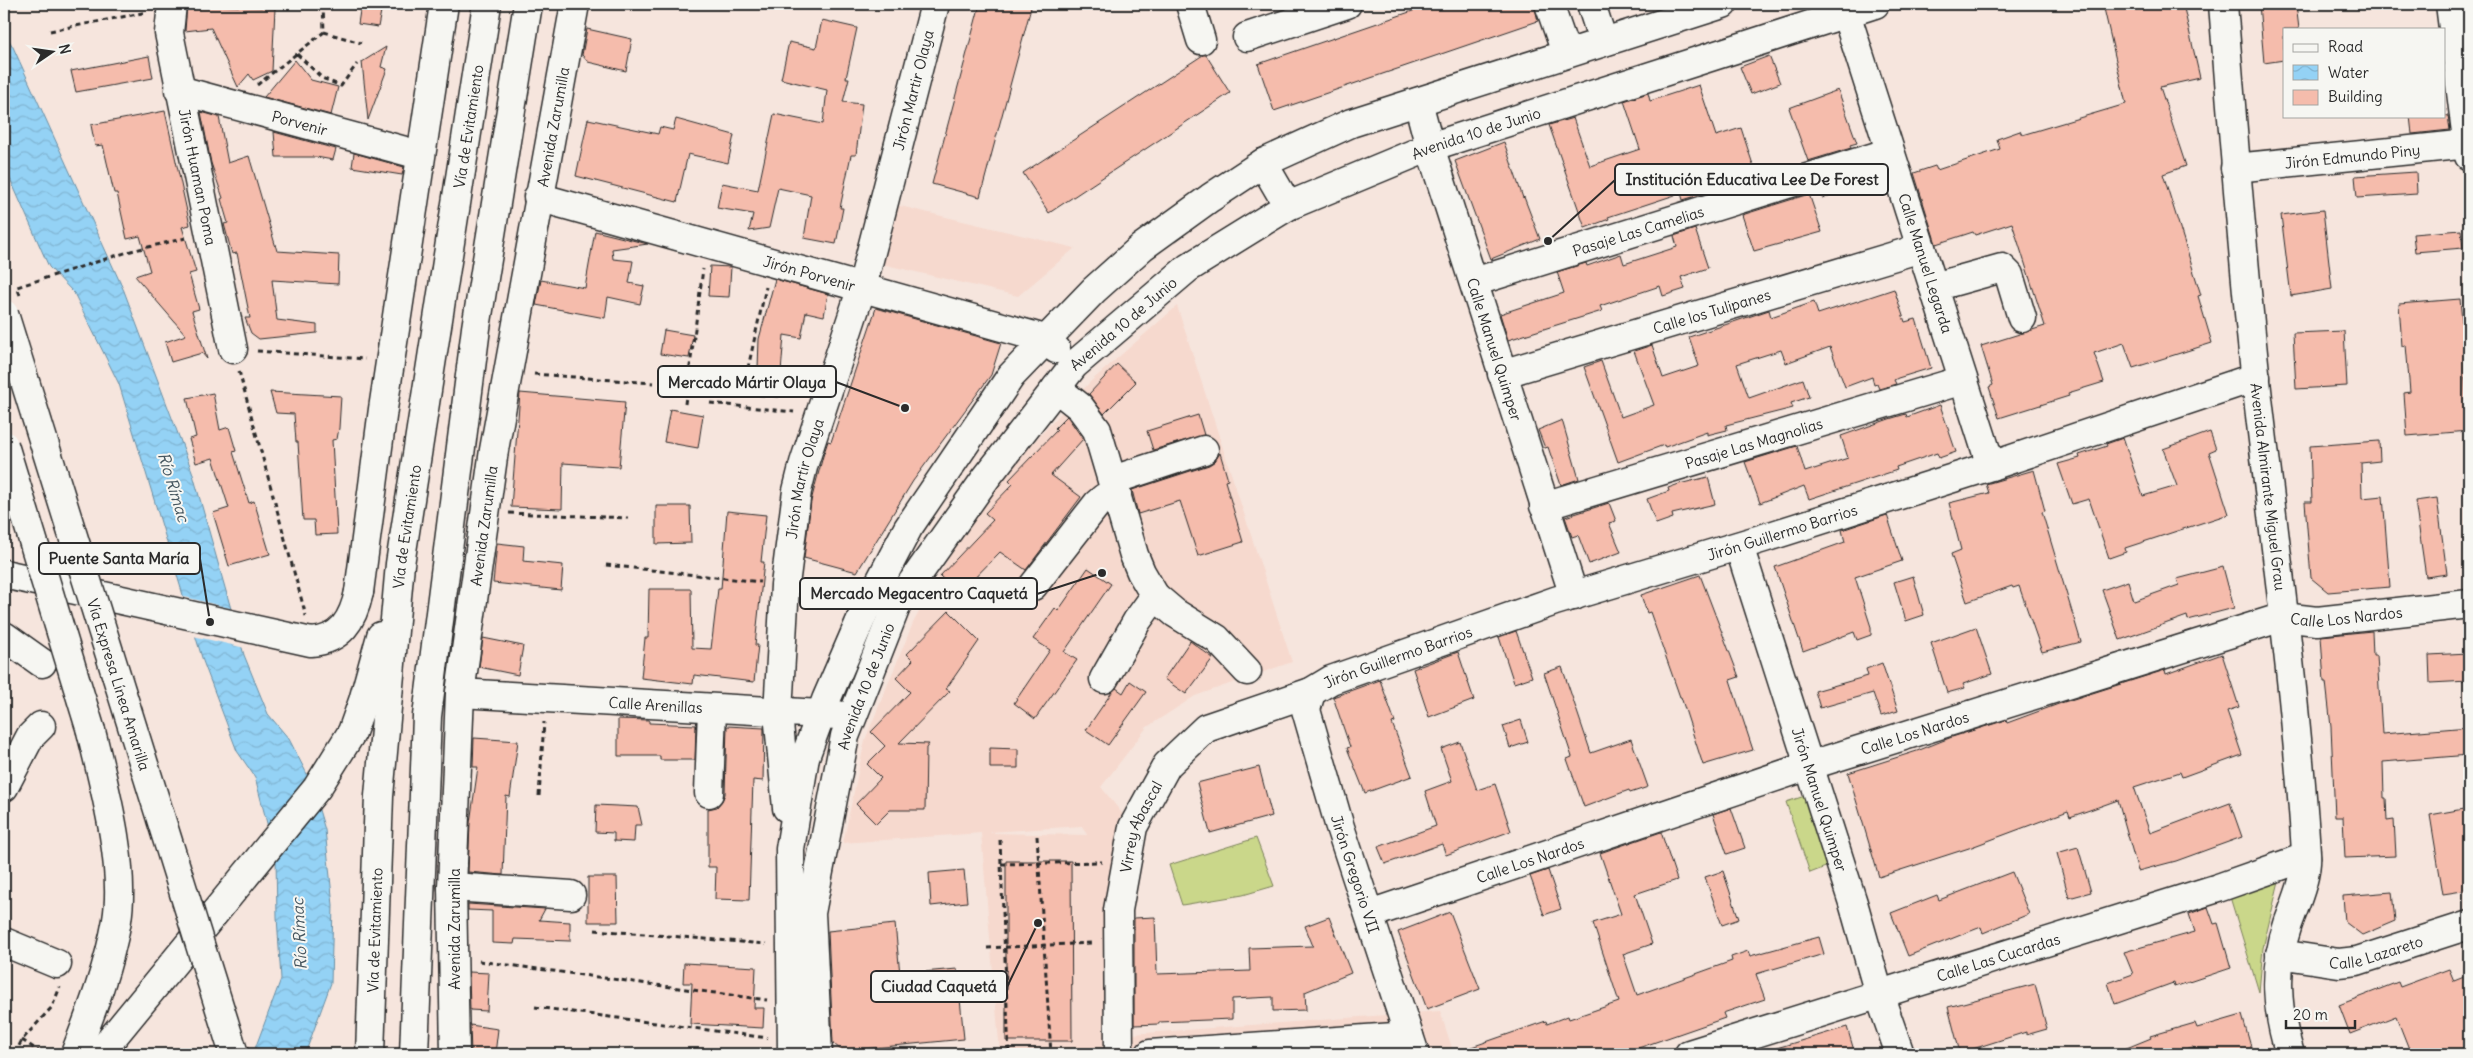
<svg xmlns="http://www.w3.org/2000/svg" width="2473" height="1058" viewBox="0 0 2473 1058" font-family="Delius,sans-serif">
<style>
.built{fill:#f6d9ce;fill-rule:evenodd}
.grass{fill:#cad78a;stroke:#7a815a}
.water{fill:url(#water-waves);stroke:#6a8fa4}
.pier{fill:#f6e5dd}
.building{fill:#f5bcac;stroke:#2b2b2b}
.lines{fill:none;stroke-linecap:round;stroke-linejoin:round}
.minor-casing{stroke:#2b2b2b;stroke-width:31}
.major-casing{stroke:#2b2b2b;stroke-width:31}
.highway-casing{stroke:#2b2b2b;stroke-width:31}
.path{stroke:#2b2b2b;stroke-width:3;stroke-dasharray:5 4;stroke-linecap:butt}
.minor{stroke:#f6f6f2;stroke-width:28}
.major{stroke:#f6f6f2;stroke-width:28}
.highway{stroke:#f6f6f2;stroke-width:28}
.highway-bridge-casing{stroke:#2b2b2b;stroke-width:31;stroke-linecap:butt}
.highway-bridge{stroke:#f6f6f2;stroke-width:28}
.labels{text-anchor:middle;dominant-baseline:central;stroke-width:4;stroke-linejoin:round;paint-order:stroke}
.street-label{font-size:15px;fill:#2b2b2b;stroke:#f6f6f2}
.water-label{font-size:16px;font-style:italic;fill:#45555e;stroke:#f6f6f2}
.leader{fill:none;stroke:#2b2b2b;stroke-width:2}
.callout-dot{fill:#2b2b2b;stroke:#f6f6f2;stroke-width:2}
.callout{fill:#f6f6f2;stroke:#2b2b2b;stroke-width:2}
.callout-label{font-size:16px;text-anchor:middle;font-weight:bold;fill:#2b2b2b}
</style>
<defs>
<pattern id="water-waves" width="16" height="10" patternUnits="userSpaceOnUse" patternTransform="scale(1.25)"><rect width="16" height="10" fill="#94d2f5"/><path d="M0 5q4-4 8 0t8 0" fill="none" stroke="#80b4d2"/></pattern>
</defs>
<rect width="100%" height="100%" fill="#f6e5dd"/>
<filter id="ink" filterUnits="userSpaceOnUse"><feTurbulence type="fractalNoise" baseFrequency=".02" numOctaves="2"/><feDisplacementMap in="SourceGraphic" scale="10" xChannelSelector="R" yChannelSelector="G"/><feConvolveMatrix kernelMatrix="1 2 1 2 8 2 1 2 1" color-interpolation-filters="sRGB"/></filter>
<g filter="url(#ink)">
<path class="built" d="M896,205L1075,248L1018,296L882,264Z
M1177,306L1292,662L1195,696L1147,727L1101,787L1133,827L1119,1035L1440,1011L1454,1054H1000L981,833L843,843L865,740L913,623L967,524L1023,454L1090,382ZM1082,826L1087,835L991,833V832Z"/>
<path class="grass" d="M1805,796L1828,866L1810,873L1786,802Z
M1256,838L1274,886L1243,895L1182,905L1169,865Z
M2279,881L2263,948L2259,992L2230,897Z"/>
<path class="water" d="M4,32L13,47L124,291L192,471L244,655L268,714L289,739L310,780L325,830L333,905L331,983L305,1054H253L281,979L277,917L276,858L255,777L237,751L203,661L119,384L74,293L49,267L4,165Z"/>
<path class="pier" d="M181,596L234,609L245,648L193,636Z"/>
<path class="building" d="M187,4L275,8L272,71L253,80L249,74L238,87L211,28L185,31Z
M361,4L382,6L378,27L358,24Z
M980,4H1032L980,197L932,184Z
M1433,4H1534L1538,21L1274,111L1258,64Z
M2103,4H2183L2200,78L2160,87L2186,166L2163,174L2201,295L2198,296L2212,343L2133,368L2124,343L2094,353L2104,382L2068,393L2069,396L1999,418L1989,387L1993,385L1981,346L2045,326L2012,223L1975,235L1973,232L1936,244L1914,173L1935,166L1937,170L2000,149L1997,139L2020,131L2022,135L2126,104Z
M2259,4H2296L2299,29H2284V60L2264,63Z
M822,20L857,28L846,78H849L843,102L862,104L856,155H851L840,208H843L836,244L804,238L811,195L778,188L769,228L749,231L753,214L717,208L722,183L758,190L774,114L823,124L827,90L781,79L789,42L816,48Z
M587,29L632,39L626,71L588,62L582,55Z
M386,47L381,67L387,69L368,120L362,62Z
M1203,55H1206L1230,93L1049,213L1023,173Z
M149,56L153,78L76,92L71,71Z
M1769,56L1780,83L1751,94L1740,67Z
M295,60L311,80L338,87L331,115L264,97Z
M1699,85L1716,136L1741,128L1757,177L1683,200L1681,193L1608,217L1609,219L1585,228L1549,125L1573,118L1590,166L1640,149L1624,101L1648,93L1650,101Z
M1838,90L1857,143L1850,145L1851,148L1808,161L1789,108Z
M165,111L190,225L182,227L196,272L189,274L199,309L192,311L207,359L202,353L171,362L165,342L186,335L135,276L150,271L140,236L127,239L117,193H114L103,145L95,146L91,125Z
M201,112L219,117L228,163L249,156L277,251L339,255L338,284L272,280L277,320L317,325V333L259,339L251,333L245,318H250L237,253L232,254L224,224L228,223L221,199L223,198L211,163Z
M2410,116H2448L2450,130L2412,134Z
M588,119L658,134L660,127L673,130L676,119L734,135L728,163L688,154L677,202L576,176Z
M274,132L336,149L333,160L316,157H276Z
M1504,142L1523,198L1524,197L1540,239L1491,259L1455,161Z
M354,153L404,167L402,175L352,167Z
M2416,172L2417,194L2357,198L2355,176Z
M1860,178L1863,185L1822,198L1819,191Z
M1809,194L1822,232L1754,251L1742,215Z
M2323,210L2332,289L2291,296L2281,215Z
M1695,229L1708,268L1681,277L1685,289L1663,296L1660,286L1600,306L1602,311L1508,340L1500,314L1564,293L1557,272L1586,263L1587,266L1621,254L1624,264L1677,247L1674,236Z
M2461,230L2463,248L2415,252L2413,234Z
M595,231L648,244L612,249L613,259L633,261L629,283L644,286L640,304L608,297L605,318L536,305L541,280L585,288Z
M710,266L731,267L729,297L708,296Z
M775,279L828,294L824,316L806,312L801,338L784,335L779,397L751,395L753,367L758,368L759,339Z
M1894,289L1905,322L1916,319L1931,368L1898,378L1894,380L1896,384L1879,389L1877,384L1874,385L1872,377L1845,387L1830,347L1786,363L1781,350L1737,364L1749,398L1803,379L1809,397L1791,403L1793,408L1726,425L1727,430L1707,435V432L1665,447L1664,445L1618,462L1584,367L1601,361L1621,417L1654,405L1634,351L1652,345L1663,378L1699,366L1689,337L1769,310L1771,317L1814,302L1818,314Z
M2460,299L2467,377H2465L2469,431L2407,436L2404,393L2410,392L2406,345L2402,346L2399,304Z
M876,308L1001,343L991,375L913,481L857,572L804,558L811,501L823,456L828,441L831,442Z
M664,330L693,335L689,358L660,354Z
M2344,331L2347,386L2296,389L2293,333Z
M1117,364L1136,382L1104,414L1089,394Z
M270,392L341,396L339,428L337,439L332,440L337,534L315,535L314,520H303L298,442H296L294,414L276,413Z
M213,393L220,430L229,427L236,451L233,452L249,503L254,501L270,554L229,566L213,513L229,508L213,458L196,463L189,439L196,437L187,398Z
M520,393L625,402L619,467L563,463L562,509L511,507Z
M1940,405L1956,452L1939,458L1937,453L1896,467L1897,470L1809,499L1804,486L1760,503L1745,462L1797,446L1805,472L1848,458L1841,436L1889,419L1906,414L1907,417Z
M670,409L703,415L698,448L664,442Z
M1198,415L1204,435L1153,450L1147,431Z
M1067,416L1083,439L1051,475L1081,497L1026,570L1000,552L959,594L940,576L993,520L985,513L1013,484L1009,480L1057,430L1055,428Z
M1562,420L1579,479L1561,485L1548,447L1545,448L1538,430Z
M2210,432L2216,449L2209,452L2229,514L2125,548L2126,552L2109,558L2089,499L2072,504L2058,464L2080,458L2079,455L2107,446L2106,444L2123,438L2143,496L2177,486L2163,449Z
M2379,441L2380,461L2361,463L2362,498L2383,496L2390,587L2328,592L2311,578L2305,502H2312L2310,446Z
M1220,453L1228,480L1225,481L1243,542L1198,556L1180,501L1138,514L1132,490L1209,465L1215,461Z
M2034,470L2045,511L2042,512L2081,642L2042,652L2019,586L2013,588L2012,586L1967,602L1951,554L1961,550L1949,503L1989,493L1986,484Z
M1708,477L1715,504L1672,514L1673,518L1656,524L1647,499L1669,491L1668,488L1679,484Z
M2437,498L2447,574L2426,577L2415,501Z
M1609,503L1616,521L1609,523L1621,552L1589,564L1578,535L1572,537L1565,517Z
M656,506H690L691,543L656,544Z
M727,511L766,515L761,562H764L755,645H758L754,682L694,675L693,684L641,678L645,638H648L649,589H691L692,648L711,649L718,589H721Z
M1887,515L1902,561L1855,577L1871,627V635L1857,640L1854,632L1803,651L1775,567L1845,542L1842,530Z
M497,543L524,546L523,561L563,565L561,590L493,583Z
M2223,567L2234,608L2188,620L2187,616L2120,640L2102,590L2128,581L2134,601L2179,585L2177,579Z
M1088,568L1111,584L1064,652L1077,660L1035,719L1014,703L1050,650L1033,639L1055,608L1058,611Z
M1700,575L1739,677L1730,680L1753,750L1703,765L1681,697H1680L1650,612L1647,613L1641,595Z
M1913,576L1924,615L1906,621L1894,582Z
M949,611L979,641L946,689L950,691L899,743L929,744L926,748L925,810H890L876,824L856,804L881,778L867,764L885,746L871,732L910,692L896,678L913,660L907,654Z
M1976,627L1992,674L1963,684L1965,688L1947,693L1931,643Z
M1516,631L1532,677L1514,683L1499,637Z
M2372,631L2373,656H2377L2382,734L2469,727V755L2383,762L2384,798H2386L2387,821L2394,820L2396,856L2345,858L2343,817H2335L2331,727L2326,682H2324L2321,636Z
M483,638L523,646L518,675L479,667Z
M1190,641L1213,658L1186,694L1164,679Z
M1458,652L1474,700L1429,717L1413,669Z
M2469,653V681L2430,683L2429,655Z
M2222,654L2239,707L2227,711L2242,755L2182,777L2180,772L2134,787L2150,833L2230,803L2242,837L2176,861L2138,871L2118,800L2070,817L2068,811L1969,848L1879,877L1848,773L1917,751L1952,737L2006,720L2007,723L2064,702L2165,670L2166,674Z
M1882,663L1898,711L1881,716L1873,693L1820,708L1815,691L1868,676L1866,669Z
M1562,667L1591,753L1631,739L1648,787L1630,793L1629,790L1584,807L1567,759L1572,757L1544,673Z
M1380,680L1395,722L1392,723L1412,776L1365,793L1347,748L1350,747L1333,697Z
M1130,681L1146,692L1108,745L1086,730L1112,692L1116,688L1123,693Z
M618,719L649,720V723L696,725L695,760H660V756H618Z
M1521,720L1528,742L1510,748L1503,726Z
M727,726L764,728L763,781L753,780L749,900L715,899L716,867H708V809L717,807L722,801L725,794Z
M474,738L518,741L510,797L506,796L503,875L468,872L470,823L478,767H473Z
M1460,742L1477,790L1495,784L1511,831L1446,855L1442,844L1385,864L1378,847L1436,826L1425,791L1452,781L1441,749Z
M990,748L1018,749V768H990Z
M1259,767L1272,816L1210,833L1197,783Z
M596,805L638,807L642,825H635L634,842L614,841V833L595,832Z
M1731,808L1745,848L1727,854L1713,814Z
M2469,808V890L2443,894L2430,815Z
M1661,832L1677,880L1635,894L1652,944L1623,954L1637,995L1732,961L1731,957L1748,951L1750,956L1819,937L1824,954L1756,974L1765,999L1723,1013L1725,1018L1621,1054H1460V1051L1546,1021L1547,1024L1568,1016L1569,1019L1619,1002L1593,923L1621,914L1600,853Z
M2078,847L2091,892L2069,898L2057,853Z
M1006,861H1071L1072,1041H1006Z
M964,870L967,902L931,906L929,873Z
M1548,870L1561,909L1544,915L1530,876Z
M1723,871L1739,919L1722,925L1705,877Z
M2012,872L2029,914L1983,933L1981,927L1908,956L1891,913L1937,895L1939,900Z
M588,877H617L618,922H588Z
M2392,892L2395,921L2362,935L2345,922L2343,896Z
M468,904L545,909L539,920L570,922V941L515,939L514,944L492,943V911L468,910Z
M2208,907L2214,924L2218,923L2231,968L2174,987L2173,983L2115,1004L2108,983L2133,974L2124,952L2195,932L2189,914Z
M1450,912L1480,989L1427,1009L1398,932Z
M1155,917L1157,974L1250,971L1249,948L1313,946L1305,926L1329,917L1351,973L1305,992L1306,1010L1273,1011V997L1232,999V1019L1159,1022V1024L1134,1025V918Z
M895,924L900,974L957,969L964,1039L842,1051L833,1043L828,931Z
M684,963L756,967L754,1008H764L763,1028L690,1024L692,983H683Z
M2449,969L2454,981L2469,975V1050L2460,1054H2411L2396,1016L2350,1034L2339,1005L2398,982L2400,987Z
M469,972L489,973L487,1011L470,1010Z
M2035,984L2047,1029L2026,1035V1032L1960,1053L1948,1007Z
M2242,1015L2253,1054H2195L2193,1047L2167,1054H2112L2151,1038L2150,1036L2195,1023L2197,1028Z
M470,1025L498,1029L495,1054H471Z
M1847,1027L1855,1054H1771L1770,1050Z"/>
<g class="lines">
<g class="minor-casing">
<g id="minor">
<path id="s1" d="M172,4L169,33L233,349"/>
<path d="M1190,4L1201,40"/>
<path d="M1549,4L1566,53"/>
<path d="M1591,4L1603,41"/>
<path id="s2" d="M1843,4L1991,466"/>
<path id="s3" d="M2223,4C2233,129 2242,255 2256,381C2274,537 2296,694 2306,852C2308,876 2296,902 2288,924C2273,968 2276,1010 2290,1054"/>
<path d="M2450,4L2469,156"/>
<path d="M1247,37L1347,4"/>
<path id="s4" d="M179,90L420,155"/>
<path id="s5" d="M1418,102L1430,147L1574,596"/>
<path d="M1263,163L1288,206"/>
<path id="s6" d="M2235,168L2469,144"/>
<path id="s7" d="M538,197L1045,339L1056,349"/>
<path id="s8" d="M1474,282L1890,152"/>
<path d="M1934,287L2002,268L2009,275L2022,318"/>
<path id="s9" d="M1502,374L1921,248"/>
<path d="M1056,388L1080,407L1097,430L1134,555L1141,572L1155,596L1175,613L1217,639L1247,671"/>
<path d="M1113,480L1204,450"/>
<path id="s10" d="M1544,506L1963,380"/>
<path id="s11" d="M1739,546L1854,906L1879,994L1900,1054"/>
<path d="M4,574L311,642C341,640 353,620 359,592"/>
<path d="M1033,586L1097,504L1104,498L1117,494"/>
<path d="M4,636L42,663"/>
<path d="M1104,679L1137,621L1155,596"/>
<path id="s12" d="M1311,692L1306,710L1339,824L1415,1054"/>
<path id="s13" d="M460,693L838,715"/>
<path d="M4,787L30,737L41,726"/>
<path d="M709,793L712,709"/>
<path id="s14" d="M787,808L778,713L785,585L797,491L804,463L862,287L935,4"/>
<path d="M452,887L571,895"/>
<path id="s15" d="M1370,914L1808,766L2283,617L2317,621L2469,604"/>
<path d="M4,942L57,964"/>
<path id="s16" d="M2280,954L2339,963L2357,961L2469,925"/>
<path d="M792,1054L790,849L805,757L826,700L865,610L908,528L1011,376L1094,290L1142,247L1210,198L1263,163L1351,123L1723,4"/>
<path id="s17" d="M818,1054L811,913L845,736L897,604L986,478L1074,365L1188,268L1288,206L1430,147L1875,4"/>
<path id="s18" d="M1119,1054L1118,910L1133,827L1167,765L1206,728L1311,692L1331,680L1555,601L1764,538L1991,466L2256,377"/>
<path d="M1150,1054L1409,1036"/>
<path id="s19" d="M1689,1054L2218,888L2306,857"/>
</g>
</g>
<g class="major-casing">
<g id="major">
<path d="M359,592L383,409L444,4"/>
<path id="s20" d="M455,1054L452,887L460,693L494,450L575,4"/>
</g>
</g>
<g class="highway-casing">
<g id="highway">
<path d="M75,1054C92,1010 109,966 117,920C126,865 104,785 91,731"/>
<path d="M99,1054L317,788L352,732L363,701L381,636"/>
<path id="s21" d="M370,1054L379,796L400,564L487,4"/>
<path d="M414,1054L427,716L476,328L528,4"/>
</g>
</g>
<path class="path" d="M50,31L147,12
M324,32L361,43
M297,54L322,78L341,86L357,64
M257,85L324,32L323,4
M20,295L17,287L131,251L186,238
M257,351L365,359
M239,371L306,616
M534,374L653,383
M744,386L766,287
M710,403L794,412
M685,404L703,269
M509,513L628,518
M606,565L760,582
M539,796L544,722
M1037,836L1051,1054
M1000,840L1009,1054
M1001,864L1102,862
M595,930L766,944
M987,948L1093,943
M479,961L767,1000
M535,1007L768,1038
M22,1040L43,1054
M15,1054L22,1040L52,1007L60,987"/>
<use href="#minor" class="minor"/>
<use href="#major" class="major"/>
<use href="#highway" class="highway"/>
<g class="highway-bridge-casing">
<g id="highway-bridge">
<path id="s22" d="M4,314L234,1054"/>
<path d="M4,445L91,731"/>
</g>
</g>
<use href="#highway-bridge" class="highway-bridge"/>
</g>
</g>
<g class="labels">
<g class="street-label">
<text stroke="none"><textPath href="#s14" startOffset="736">Jirón Martir Olaya</textPath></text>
<text stroke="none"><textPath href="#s4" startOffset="125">Porvenir</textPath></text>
<text stroke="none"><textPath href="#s21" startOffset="934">Vía de Evitamiento</textPath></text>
<text stroke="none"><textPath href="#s20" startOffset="935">Avenida Zarumilla</textPath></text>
<text stroke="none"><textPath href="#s17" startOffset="1230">Avenida 10 de Junio</textPath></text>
<text stroke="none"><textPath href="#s6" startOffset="118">Jirón Edmundo Piny</textPath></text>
<text stroke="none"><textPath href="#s1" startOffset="176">Jirón Huaman Poma</textPath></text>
<text stroke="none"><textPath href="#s8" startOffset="172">Pasaje Las Camelias</textPath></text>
<text stroke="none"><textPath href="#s2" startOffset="272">Calle Manuel Legarda</textPath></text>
<text stroke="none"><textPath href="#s7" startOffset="282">Jirón Porvenir</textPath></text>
<text stroke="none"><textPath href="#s9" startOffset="219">Calle los Tulipanes</textPath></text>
<text stroke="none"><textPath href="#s17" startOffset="825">Avenida 10 de Junio</textPath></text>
<text stroke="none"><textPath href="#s5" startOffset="259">Calle Manuel Quimper</textPath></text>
<text stroke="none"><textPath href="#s10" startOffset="219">Pasaje Las Magnolias</textPath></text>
<text stroke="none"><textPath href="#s14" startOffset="332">Jirón Martir Olaya</textPath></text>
<text stroke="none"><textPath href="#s3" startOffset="485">Avenida Almirante Miguel Grau</textPath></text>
<text stroke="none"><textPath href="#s20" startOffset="530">Avenida Zarumilla</textPath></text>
<text stroke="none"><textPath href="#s21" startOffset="529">Vía de Evitamiento</textPath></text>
<text stroke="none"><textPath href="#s18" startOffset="962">Jirón Guillermo Barrios</textPath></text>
<text stroke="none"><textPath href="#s15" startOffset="1024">Calle Los Nardos</textPath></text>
<text stroke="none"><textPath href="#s18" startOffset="558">Jirón Guillermo Barrios</textPath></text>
<text stroke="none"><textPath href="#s22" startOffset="388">Vía Expresa Línea Amarilla</textPath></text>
<text stroke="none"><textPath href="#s17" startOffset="375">Avenida 10 de Junio</textPath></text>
<text stroke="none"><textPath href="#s13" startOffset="196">Calle Arenillas</textPath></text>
<text stroke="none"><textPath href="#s15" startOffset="574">Calle Los Nardos</textPath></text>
<text stroke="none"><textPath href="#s11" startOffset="266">Jirón Manuel Quimper</textPath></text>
<text stroke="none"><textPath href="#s18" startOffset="231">Virrey Abascal</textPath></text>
<text stroke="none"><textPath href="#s15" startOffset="169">Calle Los Nardos</textPath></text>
<text stroke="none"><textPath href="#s12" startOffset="190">Jirón Gregorio VII</textPath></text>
<text transform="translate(454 929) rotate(-90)">Avenida Zarumilla</text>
<text stroke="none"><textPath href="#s21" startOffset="124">Vía de Evitamiento</textPath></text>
<text stroke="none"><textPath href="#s16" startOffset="98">Calle Lazareto</textPath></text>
<text stroke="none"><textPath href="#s19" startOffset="324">Calle Las Cucardas</textPath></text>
</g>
<g class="water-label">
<text transform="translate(174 487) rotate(73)">Río Rímac</text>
<text transform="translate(299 934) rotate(-93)">Río Rímac</text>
</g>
</g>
<path class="leader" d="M1548 241L1615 180M905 408L836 382M210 622L200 559M1102 573L1037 594M1038 923L1007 987"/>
<g class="callout-dot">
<circle cx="1548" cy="241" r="5"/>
<circle cx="905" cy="408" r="5"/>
<circle cx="210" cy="622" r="5"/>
<circle cx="1102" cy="573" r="5"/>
<circle cx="1038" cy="923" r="5"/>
</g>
<g class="callout">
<rect x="1615" y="164" width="273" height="31" rx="5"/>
<rect x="658" y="366" width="178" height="31" rx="5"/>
<rect x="39" y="543" width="161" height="31" rx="5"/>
<rect x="800" y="578" width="237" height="31" rx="5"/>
<rect x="871" y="971" width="136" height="31" rx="5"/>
</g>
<g class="callout-label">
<text x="1752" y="185">Institución Educativa Lee De Forest</text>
<text x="747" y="388">Mercado Mártir Olaya</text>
<text x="119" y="564">Puente Santa María</text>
<text x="919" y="599">Mercado Megacentro Caquetá</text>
<text x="939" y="992">Ciudad Caquetá</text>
</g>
<rect width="2473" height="1058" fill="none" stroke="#f6f6f2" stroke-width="20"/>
<rect x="10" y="10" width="2453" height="1038" fill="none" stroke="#2b2b2b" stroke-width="2" filter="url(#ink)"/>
<rect x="2283" y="28" width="162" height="90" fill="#f6f6f2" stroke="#a5a5a2"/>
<rect x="2293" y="44" width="25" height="8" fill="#f6f6f2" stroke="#a5a5a2"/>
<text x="2328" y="52" font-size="15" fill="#2b2b2b">Road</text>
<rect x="2293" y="65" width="25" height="15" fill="url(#water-waves)" stroke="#a5a5a2"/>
<text x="2328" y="78" font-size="15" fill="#2b2b2b">Water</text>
<rect x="2293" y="90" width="25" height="15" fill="#f5bcac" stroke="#a5a5a2"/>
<text x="2328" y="102" font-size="15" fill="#2b2b2b">Building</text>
<g transform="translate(52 52) rotate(77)" stroke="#f6f6f2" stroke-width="4" paint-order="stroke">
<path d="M0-4L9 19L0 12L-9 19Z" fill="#2b2b2b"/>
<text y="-8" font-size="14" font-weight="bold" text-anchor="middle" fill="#2b2b2b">N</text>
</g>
<path d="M2286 1020v8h69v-8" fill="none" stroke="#2b2b2b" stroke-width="2.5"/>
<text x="2293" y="1020" font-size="15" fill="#2b2b2b" stroke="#f6f6f2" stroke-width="4" paint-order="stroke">20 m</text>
</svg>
